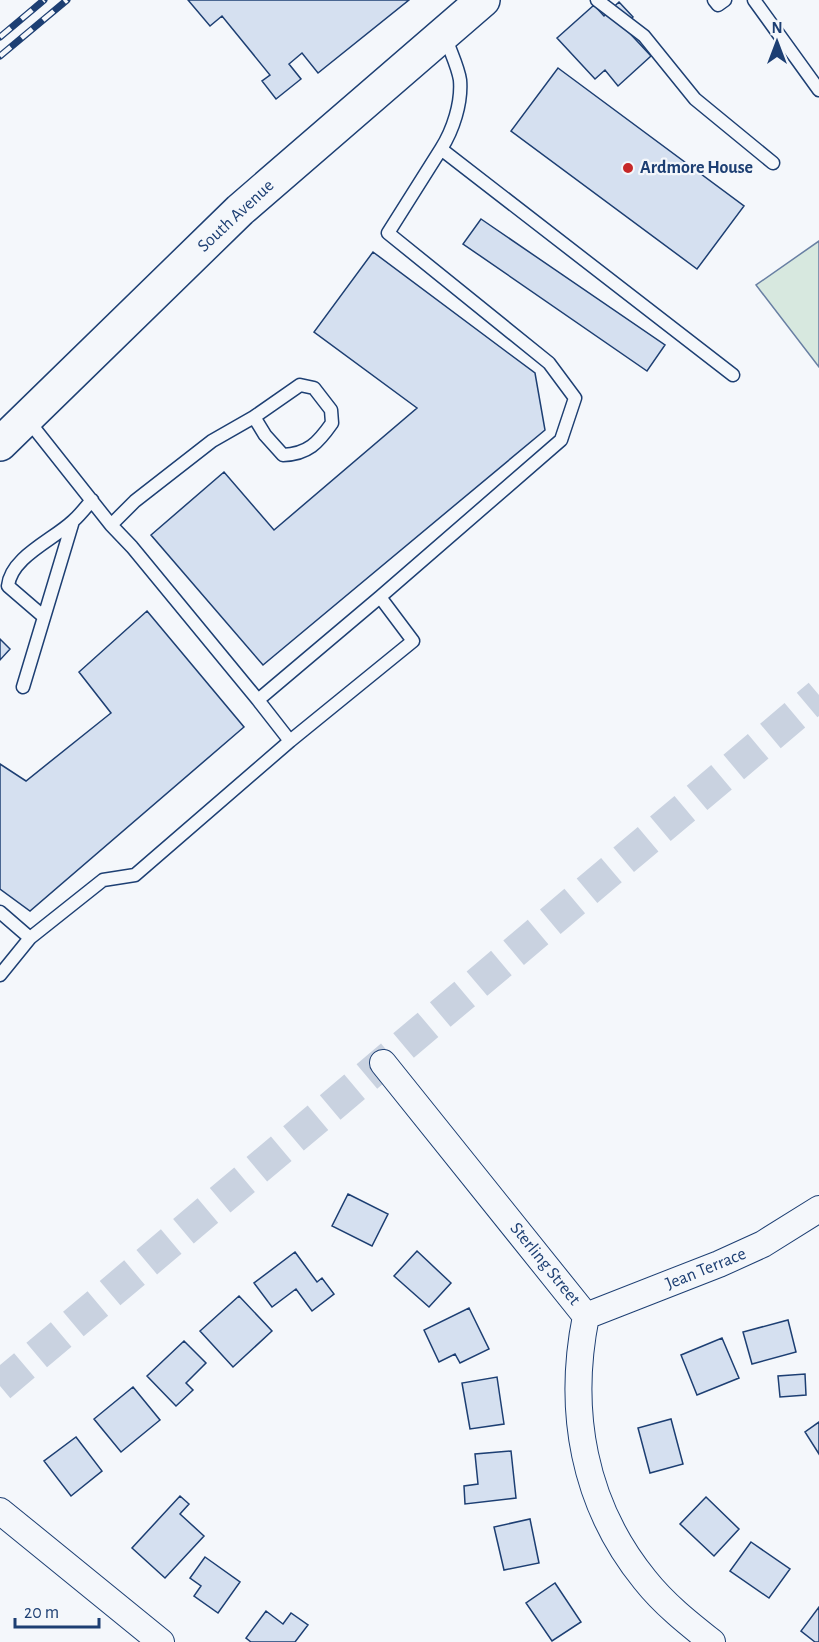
<svg xmlns="http://www.w3.org/2000/svg" width="819" height="1642" viewBox="0 0 819 1642" font-family="'Alegreya Sans',sans-serif">
<style>
.green{fill:#d7e8df;stroke:#687fa3;stroke-width:1.5}
.building{fill:#d5e0f0;stroke:#1d3f73;stroke-width:1.5}
.lines{fill:none;stroke-linecap:round;stroke-linejoin:round}
.tertiary-tunnel{stroke:#c9d2e0;stroke-width:32;stroke-dasharray:32 16;stroke-linecap:butt}
.service-casing{stroke:#1d3f73;stroke-width:15}
.minor-casing{stroke:#1d3f73;stroke-width:28}
.secondary-casing{stroke:#1d3f73;stroke-width:36}
.service{stroke:#f4f7fb;stroke-width:12}
.minor{stroke:#f4f7fb;stroke-width:26}
.secondary{stroke:#f4f7fb;stroke-width:33}
.rail-casing{stroke:#1d3f73;stroke-width:7}
.rail{stroke:#f4f7fb;stroke-width:4.5;stroke-dasharray:14;stroke-linecap:butt}
.poi-dot{fill:#c62828;stroke:#f4f7fb;stroke-width:2}
.labels{text-anchor:middle;dominant-baseline:central;stroke-width:4.5;stroke-linejoin:round;paint-order:stroke}
.poi-label{font-size:18px;font-weight:bold;fill:#1d3f73;stroke:#f4f7fb;text-anchor:start}
.street-label{font-size:18px;fill:#1d3f73;stroke:#f4f7fb}
</style>
<rect width="100%" height="100%" fill="#f4f7fb"/>
<path class="green" d="M819,241V367L756,285Z"/>
<path class="building" d="M188,0H409L318,73L302,53L289,64L301,79L276,99L262,81L270,75L222,16L210,26Z
M619,2L633,17L623,26L651,56L618,86L605,70L595,79L557,38L594,5L604,16Z
M558,68L744,206L697,269L511,131Z
M481,219L665,345L647,371L463,244Z
M373,252L535,373L545,430L263,665L151,535L224,472L274,530L417,408L314,332Z
M147,611L244,727L30,911L0,889V764L26,781L111,713L79,672Z
M0,639L10,649L0,660Z
M348,1194L388,1214L372,1246L332,1226Z
M417,1251L451,1283L429,1307L394,1276Z
M295,1252L317,1282L322,1278L334,1294L312,1311L296,1289L272,1307L254,1283Z
M239,1296L272,1331L233,1367L200,1331Z
M469,1308L489,1349L460,1363L455,1354L439,1362L424,1330Z
M788,1320L796,1352L752,1364L743,1332Z
M722,1338L739,1378L697,1395L681,1355Z
M184,1341L206,1363L186,1383L193,1390L176,1406L147,1376Z
M805,1374L806,1395L780,1397L778,1376Z
M497,1377L504,1424L470,1429L462,1383Z
M133,1387L160,1420L121,1452L94,1419Z
M671,1419L683,1464L650,1473L638,1428Z
M819,1422V1454L805,1432Z
M76,1437L102,1471L71,1496L44,1461Z
M511,1451L516,1498L465,1504L464,1486L478,1484L475,1454Z
M180,1496L189,1504L180,1514L204,1536L165,1578L132,1548Z
M706,1497L739,1529L714,1556L680,1524Z
M530,1519L539,1563L504,1570L494,1527Z
M751,1542L790,1569L769,1598L730,1571Z
M205,1557L240,1582L218,1613L194,1596L201,1586L190,1578Z
M555,1583L581,1622L552,1641L526,1603Z
M819,1607V1642H815L801,1631Z
M266,1611L283,1624L291,1613L308,1625L295,1642H251L246,1638Z"/>
<g class="lines">
<path class="tertiary-tunnel" d="M0,1386L819,695"/>
<g class="service-casing">
<path id="service" d="M597,0L644,36L695,99L773,163
M714,0L718,5L725,0
M754,0L819,90
M445,35C449,49 458,66 460,80C462,103 453,130 441,149L733,375
M27,419L111,525L132,547L258,700L380,597L561,440L575,398L549,363L388,233L441,149
M111,525L135,501L212,441L254,417L265,435L283,455C308,454 318,443 332,423L331,410L314,388L300,385L254,417
M44,617L8,586C11,557 53,540 73,521C80,515 86,507 92,500
M23,687L73,521
M290,741L413,641L380,597
M0,912L30,938L103,880L135,875L290,741L258,700
M0,975L30,938"/>
</g>
<g class="minor-casing">
<path id="minor" d="M383,1063L586,1316
M586,1316C567,1410 583,1504 645,1580C664,1604 688,1623 712,1642
M586,1316L719,1264L763,1244L819,1209
M0,1511L161,1642"/>
</g>
<g class="secondary-casing">
<path id="secondary" d="M0,444L240,210L483,0"/>
</g>
<use href="#service" class="service"/>
<use href="#minor" class="minor"/>
<use href="#secondary" class="secondary"/>
<g class="rail-casing">
<path id="rail" d="M0,37L44,0
M0,56L67,0"/>
</g>
<use href="#rail" class="rail"/>
</g>
<circle class="poi-dot" cx="628" cy="168" r="6"/>
<g class="labels">
<g class="poi-label">
<text x="640" y="168">Ardmore House</text>
</g>
<g class="street-label">
<text transform="translate(236 216) rotate(-43)">South Avenue</text>
<text transform="translate(545 1264) rotate(51)">Sterling Street</text>
<text transform="translate(706 1269) rotate(-22)">Jean Terrace</text>
</g>
</g>
<g transform="translate(777 42)" stroke="#f4f7fb" stroke-width="4.5" paint-order="stroke">
<path d="M0-4.5L10 22L0 15L-10 22Z" fill="#1d3f73"/>
<text y="-9" font-size="16" font-weight="bold" text-anchor="middle" fill="#1d3f73">N</text>
</g>
<path d="M15 1618v9h84v-9" fill="none" stroke="#1d3f73" stroke-width="3"/>
<text x="24" y="1618" font-size="18" fill="#1d3f73" stroke="#f4f7fb" stroke-width="4.5" paint-order="stroke">20 m</text>
</svg>
